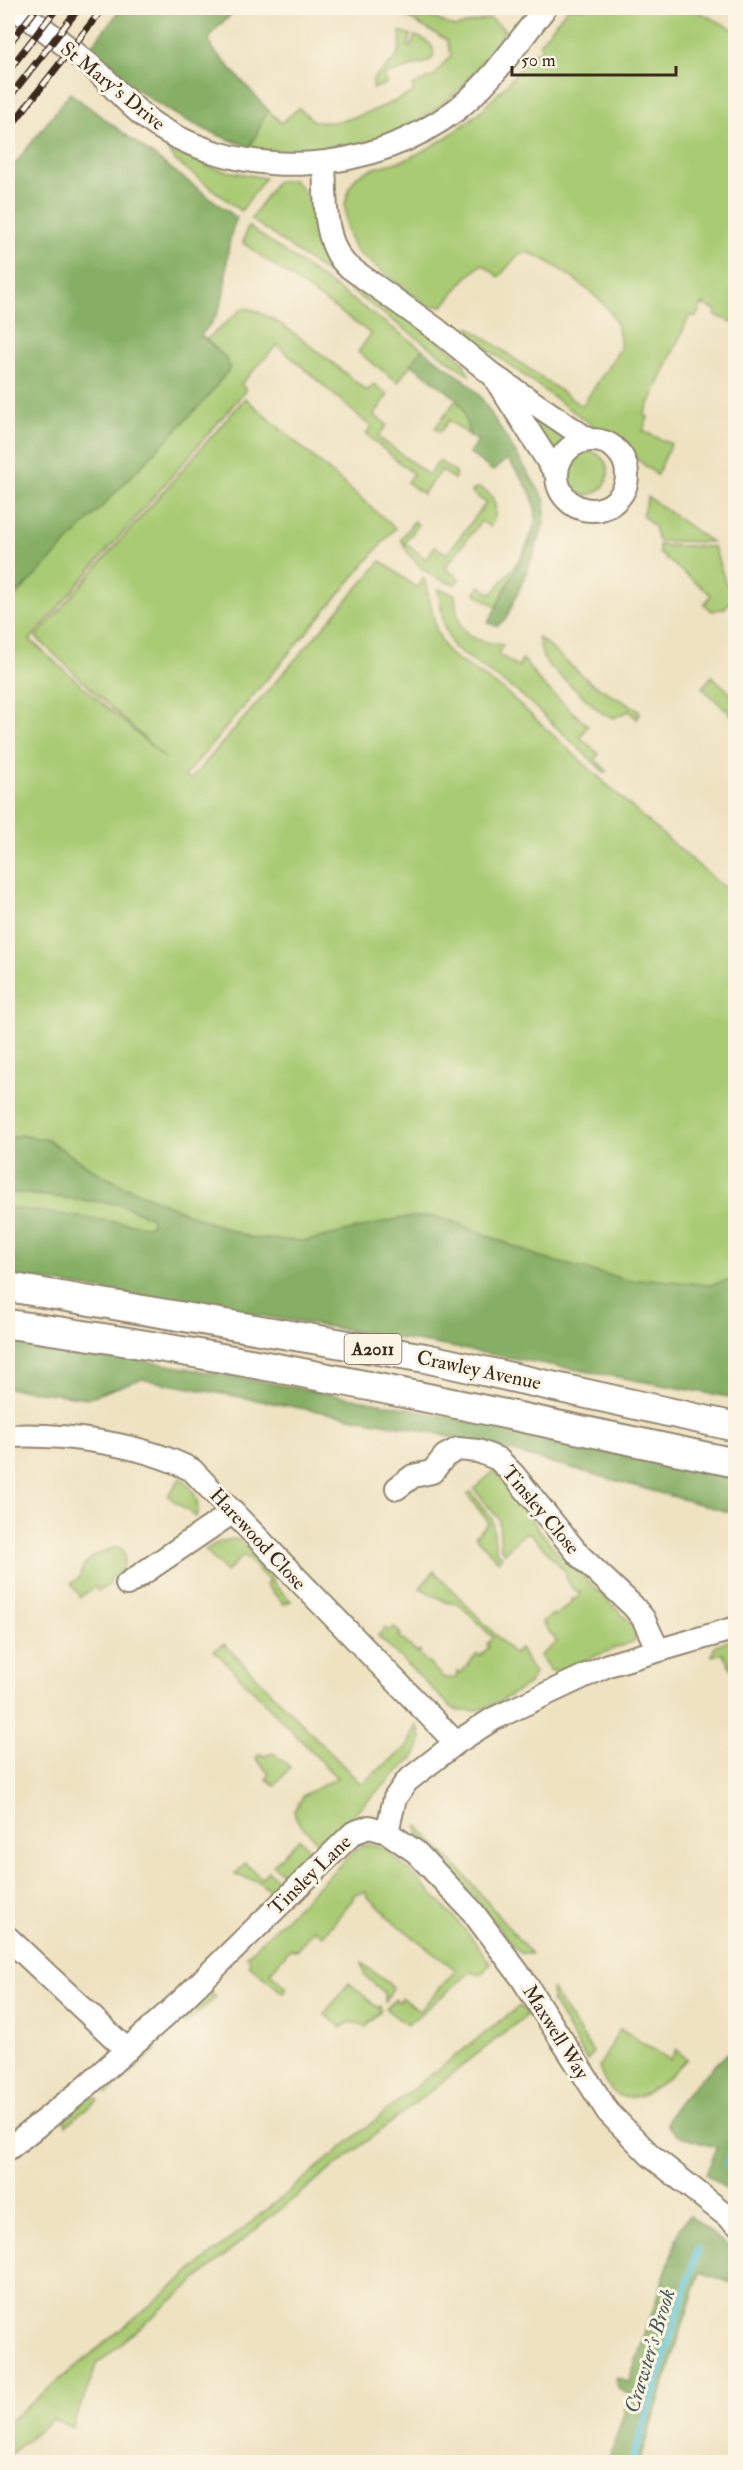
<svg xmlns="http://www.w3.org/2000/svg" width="743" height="2470" viewBox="0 0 743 2470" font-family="'IM FELL Double Pica',serif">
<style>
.green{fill:#a9cb73;stroke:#727a48;stroke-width:1.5}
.forest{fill:#86af65;stroke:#606c42;stroke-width:1.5}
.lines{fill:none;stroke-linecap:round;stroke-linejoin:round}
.stream{stroke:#5ac2d7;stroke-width:7}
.minor-casing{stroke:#948670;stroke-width:26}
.major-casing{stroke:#948670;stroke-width:32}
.minor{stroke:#fff;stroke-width:22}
.major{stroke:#fff;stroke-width:28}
.rail-casing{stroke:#3b2a1e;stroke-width:7}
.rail{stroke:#fcf5e5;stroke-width:4.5;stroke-dasharray:14;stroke-linecap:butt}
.labels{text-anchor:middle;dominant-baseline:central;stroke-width:6;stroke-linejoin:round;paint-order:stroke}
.shield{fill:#fcf5e5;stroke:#75675a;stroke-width:1.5}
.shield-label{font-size:18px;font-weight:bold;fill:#3b2a1e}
.street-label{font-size:20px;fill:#3b2a1e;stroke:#fcf5e5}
.water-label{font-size:21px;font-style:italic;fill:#445856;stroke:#fcf5e5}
</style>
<rect width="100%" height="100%" fill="#fcf5e5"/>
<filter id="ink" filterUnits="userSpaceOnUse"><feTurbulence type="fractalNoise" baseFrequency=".0167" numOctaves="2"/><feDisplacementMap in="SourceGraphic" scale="12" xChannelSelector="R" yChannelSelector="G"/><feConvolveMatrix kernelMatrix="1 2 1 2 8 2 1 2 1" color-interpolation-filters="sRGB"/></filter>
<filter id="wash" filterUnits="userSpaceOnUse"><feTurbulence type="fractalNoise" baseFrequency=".008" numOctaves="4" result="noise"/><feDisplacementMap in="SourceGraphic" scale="24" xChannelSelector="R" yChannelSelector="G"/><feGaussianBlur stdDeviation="1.35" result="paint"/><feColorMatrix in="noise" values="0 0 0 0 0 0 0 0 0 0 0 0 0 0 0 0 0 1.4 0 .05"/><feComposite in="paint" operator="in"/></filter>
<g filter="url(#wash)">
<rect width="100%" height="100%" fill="#eee2c1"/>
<path class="green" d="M390,8L414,10L411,15L420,19L423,14L455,27L490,18L505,30C489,53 471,80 450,98C397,143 317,165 250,147L268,110L281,123L299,108L314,121C343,128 388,104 414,92L412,86L434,76L451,55L447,40Z
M568,8H691L735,30V324L715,315L716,310L702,304L696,317L690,315L644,415L648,417L643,431L671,444L657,475L622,447L475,340L468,326L582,406L620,349C621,339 618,326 613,317C602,296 548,258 526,252L517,256L499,277L482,264L465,279L443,306H428L422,302L356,251L347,230L345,205L349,188L357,176C372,166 392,165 409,158C464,133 497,98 534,52L537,54L542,47L539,44Z
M400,31L411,35L408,47H411L415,36C426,39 436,45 433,58L427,62L384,75L387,83L373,89V79C393,61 403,59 400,31Z
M167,149L216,169L265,178L241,211L176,161Z
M293,180L308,196L317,197L322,237L462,360L469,375L251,219L276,181Z
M248,226L422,349L398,382L358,352L371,334L243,243Z
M243,308C270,307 344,373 367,391L374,384L388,395L374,415L387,425L378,437L429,475L439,461L456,473L454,479L441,470L423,494L407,482L413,474L366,434L371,427L277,345L241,384L246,390L30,640L166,759L36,637L245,398L395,528L185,776L190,780L381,561L417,588L424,578L437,632L448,653L505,691L639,814L735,897V1349L8,1241V567L198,333L206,340Z
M457,399L463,409L469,435L449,420L440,432L435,428Z
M519,402L573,441L564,447L555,460Z
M564 473a22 22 0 1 1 44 0a22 22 0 1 1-44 0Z
M476,488C496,490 500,513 490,527L481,521L445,568L460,579L455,584C431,580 409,561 401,539L414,521L418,525L405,543L426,559L435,546L447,554L486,503L471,492Z
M648,497L711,542L658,541L654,526L642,515Z
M659,545L714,547L726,584L735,594L725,608L712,611L704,604L711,595L659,553Z
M522,556L496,607L475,593L480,586L492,594Z
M438,589L455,594C458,634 465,639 503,645L498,654L518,667L523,659L541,683L588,726L580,737L599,754L595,759L607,771L605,773L524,697L453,647L444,626Z
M538,637L591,683L637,709L640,713L637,719L629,711L614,718L602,713L550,667L543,658Z
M712,676L731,694L735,710L732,715L702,688Z
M494,1471L559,1555H561L635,1627L637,1634L634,1641L557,1671H551L540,1656L557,1642L542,1622L553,1614L555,1616L571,1603L572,1599H576L580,1593L573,1589L565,1576L567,1574L530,1533H525L504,1553L501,1548L499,1519L474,1489Z
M180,1478C192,1488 202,1500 196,1517L168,1496Z
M471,1492L492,1519L496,1550L502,1557L498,1561L475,1536L489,1523L467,1494Z
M232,1539L239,1540L271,1571L272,1582L291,1601L284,1604L266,1585L269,1581L244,1555L226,1572L205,1550L217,1543Z
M114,1548H122L125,1556L123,1569L109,1580L111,1584L98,1591L95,1587L80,1597L71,1583L79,1578C83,1560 97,1552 114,1548Z
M434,1571L514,1654L520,1649L534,1673L529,1684C508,1697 474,1721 451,1707L378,1636L385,1628L389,1631L394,1627L401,1634L399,1636L417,1653L420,1651V1655L444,1678H456L457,1672L461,1673L477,1654L480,1656L489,1647L487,1644L493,1638L458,1603H448L420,1588Z
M735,1639V1674L722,1653L712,1656L715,1645Z
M224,1644L361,1784L408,1746L416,1725C424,1736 421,1745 414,1757L320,1845L297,1820L294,1811L304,1795L337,1778L214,1650Z
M273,1753L290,1767L275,1786L267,1779L269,1774L256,1758L260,1754L265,1756Z
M418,1826L461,1871L531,1954H522L514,1947L474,1896L418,1833Z
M299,1839L314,1854L288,1878L273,1865Z
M367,1845C374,1845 380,1846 385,1850C408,1866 478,1940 490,1964L481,1975L471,1972L407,2025L386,2009L395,1999L398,2002L402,1998L419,2011L456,1970L385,1915L386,1913L367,1897L366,1892L353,1895V1899L323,1936L314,1929L296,1951L291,1948L270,1973L287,1988L283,1993L249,1965L251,1963L247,1956L348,1857L359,1847Z
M245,1863L261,1878L268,1871L281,1883L272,1892L257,1881L235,1875Z
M362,1963L393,1987L385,2003V1993L365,1976Z
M349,1983L378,2008L380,2006L381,2010L366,2027L350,2022L341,2027L324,2014Z
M551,1988L593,2052L587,2061L552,2001Z
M208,1990L216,1997L186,2024L178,2016Z
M520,2006L528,2014L268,2219L98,2363L72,2427L53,2419L8,2456V2422L424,2080Z
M620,2029L670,2060L676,2050L687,2059C661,2085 619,2127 599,2067Z
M149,2043L156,2050L107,2094L104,2083Z
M89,2095L98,2100L66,2125L63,2117Z"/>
<path class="forest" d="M122,8H238L213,32L209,41L212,48L268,110L250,147C182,124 142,97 88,50Z
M70,93L237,218C222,249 231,282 218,312C214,321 207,328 201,335L227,359L230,368L206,399L8,604V173Z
M422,349L466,381L480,396L545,500C551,525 517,593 506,619L497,626L488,623C498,604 508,584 518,564C543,515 543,503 507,459L493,471L469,453L478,441L469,435L463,409L457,399L411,364Z
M20,1135L48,1140L98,1173L124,1186L203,1220L252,1238L307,1241L401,1218L429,1216L452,1221L545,1259L632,1281L652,1279L709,1285L735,1279V1398L434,1344L8,1275V1207L146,1226L153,1224L150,1217L119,1204L8,1192V1139Z
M8,1336L407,1408L732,1478L735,1482V1514L503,1449L426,1431L141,1379L88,1398L8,1388Z
M735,2046L736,2195L735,2196L706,2174L717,2148C703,2143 674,2138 667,2124C673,2099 717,2065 735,2046Z
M689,2215L735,2252V2284L700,2272L639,2462H608L630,2395L619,2389L615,2380L616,2377L629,2382L681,2226Z"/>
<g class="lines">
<path class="stream" d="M727,2165L736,2138
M632,2462L698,2249"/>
</g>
</g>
<g filter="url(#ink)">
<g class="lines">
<g class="minor-casing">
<path id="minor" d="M14,8C42,27 71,49 97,71C117,90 134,111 157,126C248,183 371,174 456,110C491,83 518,42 545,8
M324,163C326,195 322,240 346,265L436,329L494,376L589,440
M496,380L557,475
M557 475a35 35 0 1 1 70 0a35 35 0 1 1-70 0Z
M8,1436C63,1433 143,1444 192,1470L456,1743
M397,1488L413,1476L432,1472L445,1456L458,1449L478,1451L498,1459L513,1474L579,1555L633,1606L643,1618L658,1650
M127,1584L233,1512
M387,1832L416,1852L472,1911L522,1978L608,2112L650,2155L736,2223
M8,1938L127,2050
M8,2149L81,2091L179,2003L353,1833L369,1827L387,1832L395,1798L407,1781L456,1743L493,1719L608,1665L736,1628"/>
</g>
<g class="major-casing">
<path id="major" d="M8,1287L425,1358L736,1427
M8,1324C252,1357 494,1412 736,1463"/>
</g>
<use href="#minor" class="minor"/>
<use href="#major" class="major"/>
<g class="rail-casing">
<path id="rail" d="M8,45L37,8
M8,71L57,8
M8,99L79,8
M8,130L103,8"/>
</g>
<use href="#rail" class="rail"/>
</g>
</g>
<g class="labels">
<rect class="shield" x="344.5" y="1334" width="57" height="30" rx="4.5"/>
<g class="shield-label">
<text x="373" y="1349">A2011</text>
</g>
<g class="street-label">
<text transform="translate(113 86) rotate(39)">St Mary's Drive</text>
<text transform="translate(479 1370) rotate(12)">Crawley Avenue</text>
<text transform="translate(541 1510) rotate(50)">Tinsley Close</text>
<text transform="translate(258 1539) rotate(47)">Harewood Close</text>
<text transform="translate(310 1875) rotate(-44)">Tinsley Lane</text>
<text transform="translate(556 2032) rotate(58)">Maxwell Way</text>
</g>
<g class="water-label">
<text transform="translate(650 2351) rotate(-73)">Crawter's Brook</text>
</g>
</g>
<rect width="743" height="2470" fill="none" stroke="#fcf5e5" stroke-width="30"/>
<path d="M512 66v9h164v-9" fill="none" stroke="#3b2a1e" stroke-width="3"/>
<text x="521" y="66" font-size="18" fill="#3b2a1e" stroke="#fcf5e5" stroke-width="4.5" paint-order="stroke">50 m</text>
</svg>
